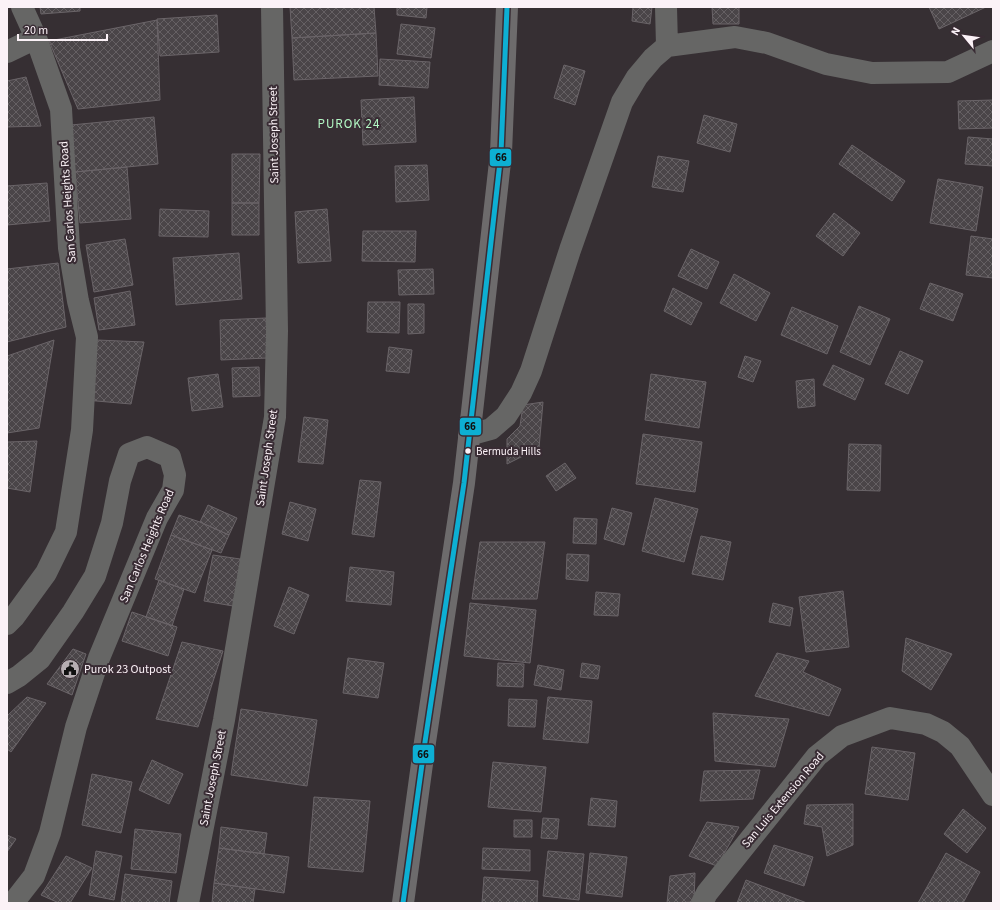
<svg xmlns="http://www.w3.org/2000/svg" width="1000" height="910" viewBox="0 0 1000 910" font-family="'Source Sans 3',sans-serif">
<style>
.building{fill:url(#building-cross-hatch);stroke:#6a6468}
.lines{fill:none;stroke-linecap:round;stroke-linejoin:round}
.minor{stroke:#666665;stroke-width:22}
.highway{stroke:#6d6b6c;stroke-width:22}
.bus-1-casing{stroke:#392c34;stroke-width:8}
.bus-1{stroke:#0dafd3;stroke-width:5}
.bus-dot{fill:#fbf2f7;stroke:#392c34;stroke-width:1.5}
.labels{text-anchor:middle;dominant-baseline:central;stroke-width:4;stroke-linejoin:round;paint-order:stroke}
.bus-label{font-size:11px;fill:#fbf2f7;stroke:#392c34;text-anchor:start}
.street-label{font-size:12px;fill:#fbf2f7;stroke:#392c34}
.poi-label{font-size:12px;fill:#fbf2f7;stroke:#392c34;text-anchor:start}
.neighbourhood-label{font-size:13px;letter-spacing:1px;fill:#b2f8c4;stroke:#392c34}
.line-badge{stroke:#392c34;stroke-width:1.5}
.pale-badge-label{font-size:11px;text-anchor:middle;font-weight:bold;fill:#111}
</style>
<defs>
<pattern id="building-cross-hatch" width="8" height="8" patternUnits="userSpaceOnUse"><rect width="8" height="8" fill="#4a4548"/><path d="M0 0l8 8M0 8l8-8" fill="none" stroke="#656063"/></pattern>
</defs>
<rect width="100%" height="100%" fill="#362f33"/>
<path class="building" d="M40,7H80V11L41,14Z
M290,7H374L376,33L292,38Z
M397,7H427L426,18L397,15Z
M633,7H652L650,24L632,21Z
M712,7H739V24H713Z
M929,7H986L939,29Z
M217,15L219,52L160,56L157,19Z
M157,20L160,100L78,109L49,41Z
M401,24L435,28L431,58L397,54Z
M376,33L378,76L294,80L292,38Z
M380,59L430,62L428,88L379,85Z
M564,65L585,71L575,105L554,98Z
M26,77L41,126L7,127V81Z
M414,97L416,142L363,145L361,100Z
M993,100V128L959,129L958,101Z
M704,115L737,124L730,152L697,143Z
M154,117L158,164L75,172L71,125Z
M968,137L993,139V166L965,164Z
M852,145L905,181L892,201L839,164Z
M232,154H260L259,203H232Z
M658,156L689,161L683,192L652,187Z
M427,165L429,200L396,202L395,166Z
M127,167L131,219L80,223L75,172Z
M938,179L983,187L976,231L930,223Z
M47,183L50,221L7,225V186Z
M232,203H259V235H232Z
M160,209L209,211L208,237L159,236Z
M327,209L331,261L298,263L295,212Z
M834,213L860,233L843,256L816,236Z
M363,231H416L415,262L362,261Z
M971,236L993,239V278L966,275Z
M125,239L133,285L94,292L86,245Z
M691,249L719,262L707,289L678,276Z
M239,253L242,299L176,305L173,258Z
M58,263L66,327L7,342V269Z
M433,269L434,294L399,295L398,270Z
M734,274L770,293L756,321L720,303Z
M930,283L963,294L953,321L920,309Z
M673,288L702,303L691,325L664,311Z
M130,291L135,325L99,330L94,298Z
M368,302H400L399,333L367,332Z
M408,304H424V333L408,334Z
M859,306L890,319L870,365L840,352Z
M792,307L838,326L827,354L781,335Z
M266,318L268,358L221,360L220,320Z
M54,340L39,428L7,433V356Z
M97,340L144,342L131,404L85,400Z
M389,347L412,350L409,373L386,371Z
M900,351L923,361L908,394L885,384Z
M745,356L761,361L753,382L738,377Z
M833,365L864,379L855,400L823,385Z
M259,367L260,396L233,397L232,368Z
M218,374L223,407L192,411L188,378Z
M651,374L706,382L699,428L645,420Z
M814,379L815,406L798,408L796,381Z
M543,402L539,448L507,464V439L520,426L523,405Z
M304,417L328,420L323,464L298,462Z
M643,434L702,442L695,492L636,484Z
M37,441L30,492L7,488V442Z
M849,444L881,445L880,491L847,490Z
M565,463L576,478L556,491L546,476Z
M360,480L381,482L374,537L352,534Z
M655,498L698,509L684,562L642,551Z
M290,502L316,509L308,541L282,534Z
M208,505L237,518L229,535L200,522Z
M612,508L632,513L624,545L604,539Z
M179,515L200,522L229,535L221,553L171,535Z
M574,518L597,519L596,544L573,543Z
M171,535L212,550L195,593L155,579Z
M701,536L731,542L723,580L692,574Z
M480,542H545L537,599H472Z
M567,554L589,555L588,581L566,579Z
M213,555L247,560L239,607L204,601Z
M350,567L394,572L391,605L346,601Z
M159,580L184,589L172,626L146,617Z
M289,587L309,595L294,634L274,626Z
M843,591L849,647L806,652L799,597Z
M596,592L620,594L618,616L594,615Z
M470,603L536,610L530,663L464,656Z
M773,603L793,608L790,626L769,622Z
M132,612L177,627L168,656L122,641Z
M906,638L952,654L931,690L902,671Z
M182,642L223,651L198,727L156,719Z
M73,649L86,654L72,695L47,684Z
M777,653L809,661L803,672L841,689L829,716L755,696Z
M348,658L384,663L378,698L343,693Z
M498,663L524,664L523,687L497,686Z
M582,663L600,666L598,679L580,677Z
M538,665L564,670L561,690L534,685Z
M27,697L46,703L11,752L7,749V716Z
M548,697L592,701L588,743L543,739Z
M509,699L537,700L535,727L508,726Z
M241,709L317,720L307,786L231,775Z
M713,713L789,719L775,767L715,761Z
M872,747L915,753L908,800L865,794Z
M152,760L183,774L169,804L139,790Z
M493,762L546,767L541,812L488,807Z
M760,770L753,799L700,801L704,771Z
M92,774L132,782L121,833L82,825Z
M314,797L370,801L363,872L308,867Z
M591,798L617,801L615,827L588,825Z
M853,804V845L827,856L822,827L804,824L807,805Z
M963,809L986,828L967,853L944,834Z
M543,818L559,819L557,839L541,838Z
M514,820H532V837H514Z
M707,822L739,827L717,866L689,856Z
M221,827L267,833L264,854L219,848Z
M135,829L181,834L176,873L131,869Z
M7,835L16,839L7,852Z
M774,845L813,857L804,886L764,873Z
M219,848L289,857L284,893L214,883Z
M483,848L530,850V871L482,869Z
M96,851L122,856L114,900L89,895Z
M548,851L584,854L579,900L543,896Z
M590,853L627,857L622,897L586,893Z
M946,853L980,872L963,903H918Z
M66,856L92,868L70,903H59L41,895Z
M695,873L694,902L667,903L670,876Z
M125,874L172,881L169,903H121Z
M484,877L538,881L537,903H482Z
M746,880L807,903H737Z
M214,883L255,889L253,903H212Z"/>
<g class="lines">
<path class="minor" d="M666,7L667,46
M7,52L36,38
M469,435L491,429L506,416L521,393L531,371L570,250L622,102L637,77L653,58L667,46L735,37L767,43L826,64L872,73L948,72L993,51
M7,624L14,617L46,573L66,532L82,430L87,337L78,301L69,248L61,109L36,38L22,7
M7,683L19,676L40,659L73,612L95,576L112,523L120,481L129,454L147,447L170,457L175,475L173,490L157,518L99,658L76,727L50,833L34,876L13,903
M188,903L224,720L275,417L277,331L272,7
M702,903L707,893L817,756L842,736L890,718L926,724L943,732L960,746L993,795"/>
<path class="highway" d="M403,903L425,742L464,483L501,153L507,7"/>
<g class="bus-1-casing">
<path id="bus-1" d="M403,903L425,742L464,483L501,153L507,7"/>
</g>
<use href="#bus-1" class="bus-1"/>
</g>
<defs>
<g id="civic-disc" transform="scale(1)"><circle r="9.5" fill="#b6aeb2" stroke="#392c34"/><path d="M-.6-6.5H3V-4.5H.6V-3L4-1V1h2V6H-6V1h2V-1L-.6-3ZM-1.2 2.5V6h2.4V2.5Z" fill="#111"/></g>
</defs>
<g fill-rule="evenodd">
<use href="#civic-disc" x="70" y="669"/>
</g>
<circle class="bus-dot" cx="468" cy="451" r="3.5"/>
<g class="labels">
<g class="bus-label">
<text x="476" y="451">Bermuda Hills</text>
</g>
<g class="street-label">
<text transform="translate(274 135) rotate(-91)">Saint Joseph Street</text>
<text transform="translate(68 202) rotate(-94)">San Carlos Heights Road</text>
<text transform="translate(267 458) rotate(-82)">Saint Joseph Street</text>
<text transform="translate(147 546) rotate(-67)">San Carlos Heights Road</text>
<text transform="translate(213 778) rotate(-79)">Saint Joseph Street</text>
<text transform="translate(783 800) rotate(-50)">San Luis Extension Road</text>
</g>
<g class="poi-label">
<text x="84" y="669">Purok 23 Outpost</text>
</g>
<g class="neighbourhood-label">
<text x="349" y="124">PUROK 24</text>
</g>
</g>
<g class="line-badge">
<rect x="489" y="148" width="23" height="19" rx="4" fill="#0dafd3"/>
<rect x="459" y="417" width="23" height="19" rx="4" fill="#0dafd3"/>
<rect x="412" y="744" width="23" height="20" rx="4" fill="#0dafd3"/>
</g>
<g class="pale-badge-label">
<text x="501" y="161">66</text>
<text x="470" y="430">66</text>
<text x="423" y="758">66</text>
</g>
<rect width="1000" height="910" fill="none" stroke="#fbf2f7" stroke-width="16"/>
<g transform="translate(964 36) rotate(299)" stroke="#392c34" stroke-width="3" paint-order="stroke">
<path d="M0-3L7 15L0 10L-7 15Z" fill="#fbf2f7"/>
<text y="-6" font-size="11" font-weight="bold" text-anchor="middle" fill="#fbf2f7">N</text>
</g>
<path d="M18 34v6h89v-6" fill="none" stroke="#fbf2f7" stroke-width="2"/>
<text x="24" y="34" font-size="12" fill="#fbf2f7" stroke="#392c34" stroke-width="3" paint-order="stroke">20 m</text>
</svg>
